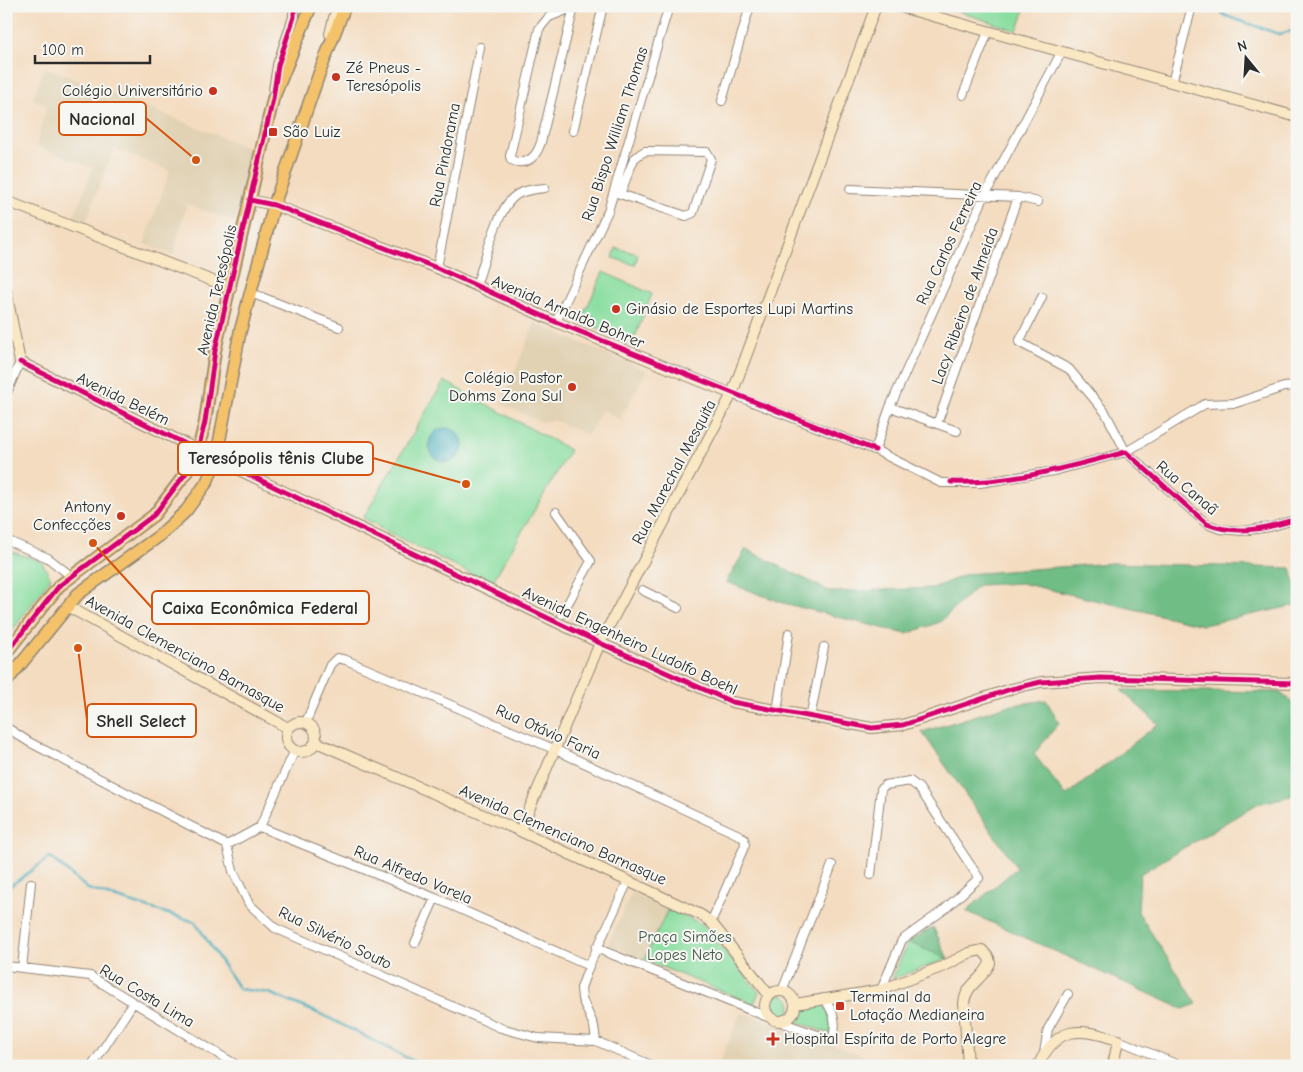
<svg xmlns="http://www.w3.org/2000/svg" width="1303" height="1072" viewBox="0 0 1303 1072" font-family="'Comic Neue',sans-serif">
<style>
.built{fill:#e1d2b4}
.green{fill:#8adea0;stroke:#5a8466}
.forest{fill:#6fbd86;stroke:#4d7458}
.water{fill:#3caabb;stroke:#346a73}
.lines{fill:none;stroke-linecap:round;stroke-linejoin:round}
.stream{stroke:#3caabb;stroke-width:2.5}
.street-casing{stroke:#908476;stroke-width:10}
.secondary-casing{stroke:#908476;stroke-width:12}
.primary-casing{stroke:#908476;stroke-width:14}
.street{stroke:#fff;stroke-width:8}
.secondary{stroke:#fae7c3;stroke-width:10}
.primary{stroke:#f3c26a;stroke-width:11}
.cycleway-casing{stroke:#f6f6f2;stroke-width:8}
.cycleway{stroke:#d6006c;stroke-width:5}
.poi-dot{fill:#c8321e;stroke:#f6f6f2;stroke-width:2}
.labels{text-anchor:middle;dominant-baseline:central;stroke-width:4;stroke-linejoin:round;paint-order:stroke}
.poi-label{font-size:16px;fill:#2b2b2b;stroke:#f6f6f2;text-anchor:start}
.street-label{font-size:16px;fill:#2b2b2b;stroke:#f6f6f2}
.park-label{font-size:16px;fill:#435848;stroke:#f6f6f2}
.leader{fill:none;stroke:#d5540f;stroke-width:2}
.callout-dot{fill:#d5540f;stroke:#f6f6f2;stroke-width:2}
.callout{fill:#f6f6f2;stroke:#d5540f;stroke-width:2}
.callout-label{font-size:18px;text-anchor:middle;font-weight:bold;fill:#2b2b2b}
</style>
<rect width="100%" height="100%" fill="#f6f6f2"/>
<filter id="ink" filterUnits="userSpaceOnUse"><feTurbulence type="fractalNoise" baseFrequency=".02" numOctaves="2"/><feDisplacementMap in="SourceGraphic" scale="10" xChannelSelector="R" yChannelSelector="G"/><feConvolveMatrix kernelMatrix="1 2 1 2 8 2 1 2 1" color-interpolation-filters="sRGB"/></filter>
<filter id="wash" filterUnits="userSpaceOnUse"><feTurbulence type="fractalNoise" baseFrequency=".0096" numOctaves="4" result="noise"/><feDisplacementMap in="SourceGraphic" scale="20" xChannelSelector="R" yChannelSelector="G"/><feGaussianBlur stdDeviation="1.12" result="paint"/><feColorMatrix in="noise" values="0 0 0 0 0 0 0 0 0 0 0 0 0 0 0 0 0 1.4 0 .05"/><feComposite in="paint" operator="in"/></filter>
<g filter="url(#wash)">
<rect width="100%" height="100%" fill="#f4dcc0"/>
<path class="built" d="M45,67L252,149L236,222L187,204L173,255L144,244L170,171L114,148L86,221L74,216L93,168L36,146L47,105L32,99Z
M535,323L646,371L620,419L602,410L588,435L553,420L541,422L501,404Z
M632,893L668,909L644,960L608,944Z
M741,1012L892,1066H718Z"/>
<path class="green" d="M943,6H1026L1017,31Z
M616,248L638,254L635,265L613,258Z
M603,272L652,294L633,342L620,337L621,332L606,326L604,331L581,321Z
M444,381L570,450L491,584L378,527V526L363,518Z
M6,550L41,561L51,578L6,639Z
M668,909L702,924L759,992L754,1004L644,960Z
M933,927L948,959L892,979L908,942Z
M767 1006a12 12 0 1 1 24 0a12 12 0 1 1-24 0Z
M823,1004C830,1012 833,1023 830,1034L796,1021L802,1009Z"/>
<path class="forest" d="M746,549L831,592L933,588L967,574L1112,563L1291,568L1297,593V605L1203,625L1021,583L979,585L940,622L906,634L783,603L726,582Z
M1121,690L1279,692L1297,706V734L1291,796L1257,804L1140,874L1138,912L1197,1004L1183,1009L966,911L1017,868L922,732L1007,706L1046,700L1059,723L1034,754L1066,796L1158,724Z
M933,927L948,959L908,942Z"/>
<path class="water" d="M429 445a17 17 0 1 1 34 0a17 17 0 1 1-34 0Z"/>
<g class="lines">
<path class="stream" d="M1214,6L1226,16L1279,34L1297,30
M6,889L50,857L88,889L195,922L239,989L269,993L325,1016L423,1066"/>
</g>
</g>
<g filter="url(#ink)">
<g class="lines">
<g class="street-casing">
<path id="street" d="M574,7L549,17L539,29L510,156L511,160C527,167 537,156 541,142L574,7V6
M1172,83L1192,6
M963,95L988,32
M722,101L750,6
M573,131L603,6
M850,189L1018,197L1038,202
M614,192L686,216L693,213L711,159L707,152L645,151L640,154L634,159L620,194
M437,268L480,47
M476,286C484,264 497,208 515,196C522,190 536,189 545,188
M251,293L339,327
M1042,297L1019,342L1069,369L1105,412L1126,452L1207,524L1220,529L1242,531L1270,527L1297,519
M556,322L608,211L669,6
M732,394L875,450L941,483H980L1054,471L1126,452L1205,404L1236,403L1284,387L1297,386
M6,395L20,362
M890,407L957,431
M937,424L1018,197
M875,450L890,407L984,197L1061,53
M556,512L591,561L562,614
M6,540L48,558L71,576
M642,590L678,608
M777,712L789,633
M810,718L824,647
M306,722L330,665L337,658L346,660L556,750L739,835L744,839L745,845L711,922
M6,727L29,742L227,845L233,871L249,904L275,928L501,1028L538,1038L596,1041L653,1066
M260,827L435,898L589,966
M260,827L295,750
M227,845L260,827
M871,875L881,789L885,785L910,781L919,788L979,878L945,909L902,940L881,990
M415,943L435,898
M596,948L775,1020L832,1040C838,1023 834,1013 824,998
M6,966L90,976L238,1066
M22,968L31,883
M782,991L832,865
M1118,1040L1181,1066
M596,1041L594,1026L582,999L581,988L589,966L628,881
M1044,1053L1048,1029L1068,994
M92,1066L133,1003"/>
</g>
<g class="secondary-casing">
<path id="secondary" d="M897,6L1297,117
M330,34L337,6
M274,90L278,65L294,17V6
M250,200L274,205L437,268L556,322L732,394
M6,201L231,288
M6,291L20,362L216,459L600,643L732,702L872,728L903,725L1011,689L1041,682L1101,678L1297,683
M67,606L288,728
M286 737a15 15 0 1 1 30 0a15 15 0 1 1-30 0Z
M316,742L520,831L701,915L711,922L769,995
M520,831L600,643L732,394L876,6
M765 1006a15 15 0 1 1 30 0a15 15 0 1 1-30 0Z
M795,1004L881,990L944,966L969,953L982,950L989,958L990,963C983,980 966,984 964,1003L968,1066
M1038,1066C1057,1024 1080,1028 1118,1040L1113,1066"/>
</g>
<g class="primary-casing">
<path id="primary" d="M6,653L59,586L154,515L186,473L198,450L205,422L215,351L273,99L311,6
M6,682L78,594L159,536L186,511L207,482L216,459L240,332L274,205L319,74L345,6"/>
</g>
<use href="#street" class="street"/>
<use href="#secondary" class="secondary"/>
<use href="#primary" class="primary"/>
<g class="cycleway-casing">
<path id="cycleway" d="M250,200L274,205L437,268L556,322L875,450
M20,362L216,459L600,643L732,702L872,728L903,725L1011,689L1041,682L1101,678L1297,683
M951,482C1011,484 1068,467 1126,452L1207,524C1237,536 1267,528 1297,519
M6,653L59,586L154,515L186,473L198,450L205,422L215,351L273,99L278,65L294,17V6"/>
</g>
<use href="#cycleway" class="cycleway"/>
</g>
</g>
<g class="poi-dot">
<circle cx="336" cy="77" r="5"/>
<circle cx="213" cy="91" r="5"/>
<rect x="268" y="127" width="10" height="10" rx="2.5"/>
<circle cx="616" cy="309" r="5"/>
<circle cx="572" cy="387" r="5"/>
<circle cx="121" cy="516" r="5"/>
<rect x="835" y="1001" width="10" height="10" rx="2.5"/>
<path d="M770.5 1031.5h5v5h5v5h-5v5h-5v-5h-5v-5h5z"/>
</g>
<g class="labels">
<g class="poi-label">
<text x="346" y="68">Zé Pneus -<tspan x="346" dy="18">Teresópolis</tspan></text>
<text x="203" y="91" text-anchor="end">Colégio Universitário</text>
<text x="283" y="132">São Luiz</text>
<text x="626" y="309">Ginásio de Esportes Lupi Martins</text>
<text x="562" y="378" text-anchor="end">Colégio Pastor<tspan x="562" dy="18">Dohms Zona Sul</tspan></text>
<text x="111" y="507" text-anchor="end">Antony<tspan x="111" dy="18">Confecções</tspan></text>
<text x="850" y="997">Terminal da<tspan x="850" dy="18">Lotação Medianeira</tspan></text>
<text x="784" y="1039">Hospital Espírita de Porto Alegre</text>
</g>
<g class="street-label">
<text transform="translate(615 134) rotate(-72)">Rua Bispo William Thomas</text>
<text transform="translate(445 155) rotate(-79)">Rua Pindorama</text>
<text transform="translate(949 243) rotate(-65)">Rua Carlos Ferreira</text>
<text transform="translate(217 290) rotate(-77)">Avenida Teresópolis</text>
<text transform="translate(965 306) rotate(-70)">Lacy Ribeiro de Almeida</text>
<text transform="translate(568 312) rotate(23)">Avenida Arnaldo Bohrer</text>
<text transform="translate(123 399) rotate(26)">Avenida Belém</text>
<text transform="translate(674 472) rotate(-62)">Rua Marechal Mesquita</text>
<text transform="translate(1187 488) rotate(40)">Rua Canaã</text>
<text transform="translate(630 641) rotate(25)">Avenida Engenheiro Ludolfo Boehl</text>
<text transform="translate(185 654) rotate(29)">Avenida Clemenciano Barnasque</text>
<text transform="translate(548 732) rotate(24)">Rua Otávio Faria</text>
<text transform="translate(563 835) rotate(24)">Avenida Clemenciano Barnasque</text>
<text transform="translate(413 875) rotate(23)">Rua Alfredo Varela</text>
<text transform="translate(335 938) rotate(26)">Rua Silvério Souto</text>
<text transform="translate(147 996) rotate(31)">Rua Costa Lima</text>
</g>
<g class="park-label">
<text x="685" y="937">Praça Simões<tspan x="685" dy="18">Lopes Neto</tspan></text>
</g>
</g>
<path class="leader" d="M196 160L146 118M466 484L373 458M93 543L152 608M78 648L87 720"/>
<g class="callout-dot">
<circle cx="196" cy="160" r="5"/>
<circle cx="466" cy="484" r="5"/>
<circle cx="93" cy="543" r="5"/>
<circle cx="78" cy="648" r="5"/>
</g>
<g class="callout">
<rect x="59" y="102" width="87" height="33" rx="5"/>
<rect x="178" y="442" width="195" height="33" rx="5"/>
<rect x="152" y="591" width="217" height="33" rx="5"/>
<rect x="87" y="704" width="109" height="33" rx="5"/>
</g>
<g class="callout-label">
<text x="102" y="125">Nacional</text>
<text x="276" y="464">Teresópolis tênis Clube</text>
<text x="260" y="614">Caixa Econômica Federal</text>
<text x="141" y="727">Shell Select</text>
</g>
<rect width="1303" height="1072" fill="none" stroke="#f6f6f2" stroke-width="25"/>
<g transform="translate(1246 58) rotate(342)" stroke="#f6f6f2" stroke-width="4" paint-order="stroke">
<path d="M0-4L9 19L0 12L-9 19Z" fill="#2b2b2b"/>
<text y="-8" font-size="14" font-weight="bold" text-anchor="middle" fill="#2b2b2b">N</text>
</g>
<path d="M35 55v8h115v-8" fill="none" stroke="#2b2b2b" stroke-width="2.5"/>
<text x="42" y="55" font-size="15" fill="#2b2b2b" stroke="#f6f6f2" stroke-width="4" paint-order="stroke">100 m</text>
</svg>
